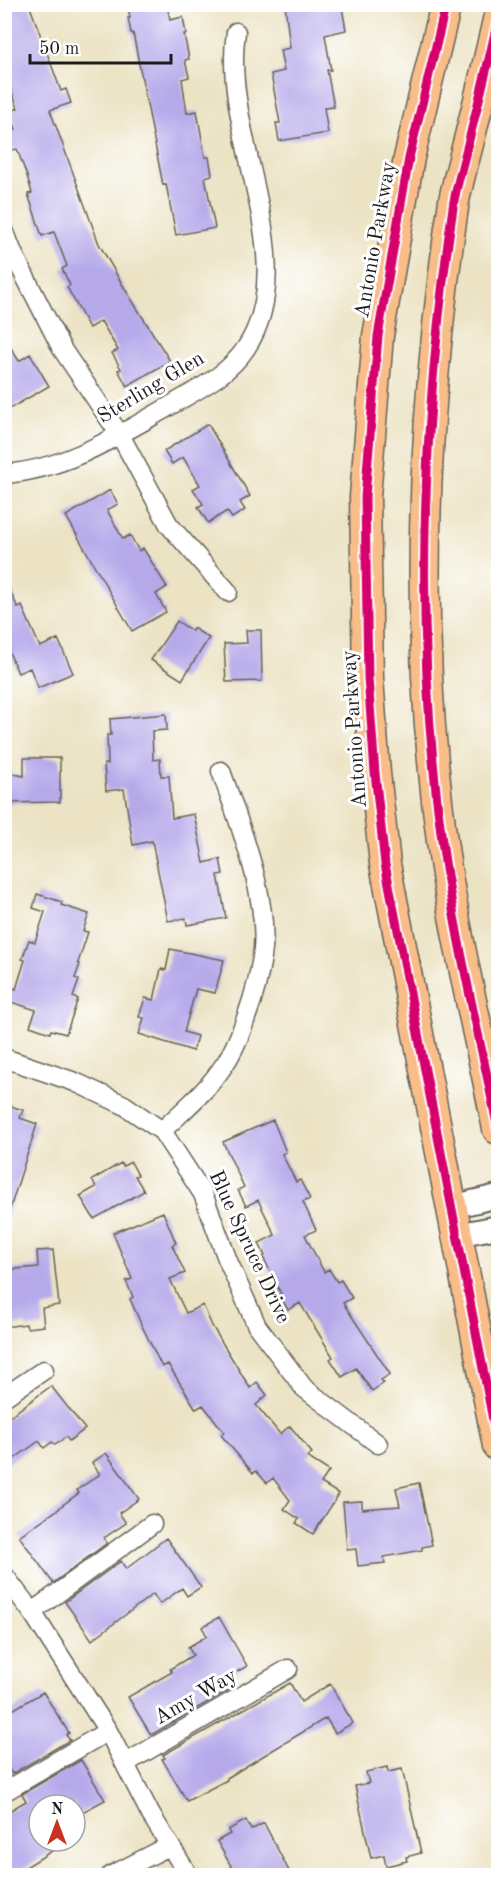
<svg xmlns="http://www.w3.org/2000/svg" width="503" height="1880" viewBox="0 0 503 1880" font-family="'Old Standard TT',serif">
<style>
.building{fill:#b5a9ea}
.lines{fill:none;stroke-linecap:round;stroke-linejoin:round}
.minor-casing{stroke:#656257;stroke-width:21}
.tertiary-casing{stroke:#656257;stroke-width:26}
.primary-casing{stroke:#656257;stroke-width:33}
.minor{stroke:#fff;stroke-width:18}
.tertiary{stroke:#fff;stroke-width:22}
.primary{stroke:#f8bd89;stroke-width:30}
.cycleway-casing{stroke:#fff;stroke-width:13}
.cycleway{stroke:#d6006c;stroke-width:9}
.labels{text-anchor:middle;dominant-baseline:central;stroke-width:6;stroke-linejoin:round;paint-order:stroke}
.street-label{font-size:21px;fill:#1c1c1c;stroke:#fff}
</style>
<rect width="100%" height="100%" fill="#fff"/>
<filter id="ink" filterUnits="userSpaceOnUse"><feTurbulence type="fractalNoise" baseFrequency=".0167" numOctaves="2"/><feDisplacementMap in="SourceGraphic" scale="12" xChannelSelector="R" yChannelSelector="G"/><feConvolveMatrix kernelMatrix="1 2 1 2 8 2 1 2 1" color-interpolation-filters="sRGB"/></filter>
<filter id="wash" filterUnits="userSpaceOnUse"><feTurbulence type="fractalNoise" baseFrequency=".008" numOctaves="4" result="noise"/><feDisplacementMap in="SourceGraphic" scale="24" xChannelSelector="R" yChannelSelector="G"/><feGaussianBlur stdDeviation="1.35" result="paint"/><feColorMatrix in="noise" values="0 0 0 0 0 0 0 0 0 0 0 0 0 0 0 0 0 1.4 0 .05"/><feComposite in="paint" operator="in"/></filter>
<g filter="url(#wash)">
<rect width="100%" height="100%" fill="#ece3c4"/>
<g id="blocks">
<path class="building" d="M4,4H29L61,91L66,89L71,103L50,110L99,244L125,289L170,361L127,386L118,370L121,369L112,353L118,350L101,321L89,328L67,287L70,285L62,269L67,266L54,232L42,236L28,194L32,193L27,176L17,149L12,150L6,133L16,129L9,112L18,108L4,71Z
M137,4H167L170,20L183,17L186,34H184L189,59L185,60L189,77L182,79L187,113L197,111L205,157H209L212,175L205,177L215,228L176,235L166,184L163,185L133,33H131L128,18H130L128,6Z
M285,4H332L333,8L342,7L346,30L325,35L331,70H327L334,107L324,108L328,133L279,141L276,123H280L271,74L284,71L280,50L290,48Z
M4,337L19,361L30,354L49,386L4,412Z
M208,424L250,496L240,502L245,510L232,518L227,511L208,523L198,507L203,504L193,489L200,485L183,457L172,464L164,451Z
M110,490L118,504L107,510L123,539L130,535L139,551L143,548L167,587L156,594L166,612L132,631L66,516Z
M4,578L18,608L22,606L40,647L58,639L73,673L38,688L30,668L18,673L9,652L4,654Z
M177,621L192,631L193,628L209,638L182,680L151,660Z
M246,630H261L262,681L226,682L224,644L247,643Z
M166,714L167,730L152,731L153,760L160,759L161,776H169L172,818L194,814L204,863L220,859L223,874L218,875L226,918L187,925L186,918L168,921L152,841L133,845L124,789L106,791L104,764H108L107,735H111L110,719Z
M24,758H60V802L4,803V772L24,776Z
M37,894L62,902L61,905L89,914L83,931L88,932L78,963L80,964L75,978L79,980L73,997L78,999L66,1034L51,1030L50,1033L30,1026L36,1010L8,1001L13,988L16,989L25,960L22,959L29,940L35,942L45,912L33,908Z
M170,949L224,960L215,993L196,989L184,1032L197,1036L193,1051L139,1034L144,1018L139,1017L145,998L154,1000L161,969L166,970Z
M4,1104L23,1110L20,1118L37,1124L7,1218H4Z
M273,1120L286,1152L282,1154L296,1182L300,1180L310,1199L303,1202L316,1230L305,1235L324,1272L329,1269L337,1282L341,1280L352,1298L343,1303L390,1374L381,1380L384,1383L372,1391L356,1368L342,1377L330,1359L333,1357L300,1303L288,1310L279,1295L281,1294L263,1257L265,1256L259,1243L275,1235L258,1200L246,1206L238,1190L244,1187L223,1142Z
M131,1162L138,1175L135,1176L144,1191L94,1219L80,1196L96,1187L92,1180L121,1163L123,1166Z
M163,1212L176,1243L172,1245L185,1273L170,1279L186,1313L203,1305L212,1326L250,1388L257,1382L267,1395L256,1405L280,1434L290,1426L312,1453L307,1457L329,1471L321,1483L339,1494L313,1534L296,1523L299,1519L284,1509L290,1500L273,1478L267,1483L256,1471L253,1473L221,1435L224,1432L203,1405L196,1409L168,1364L162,1367L142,1326L130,1299L133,1297L126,1281L132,1279L113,1233Z
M53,1250L59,1305L42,1308L44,1326L27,1328L26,1324L4,1327V1270L38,1267L37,1251Z
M51,1386L85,1429L69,1441L66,1437L55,1445L52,1442L44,1448L39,1441L4,1466V1421Z
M106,1453L139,1499L119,1513L126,1523L104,1538L107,1543L53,1583L19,1536L60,1508V1507L79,1493L77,1490L100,1474L92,1463Z
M419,1483L432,1545L422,1547V1550L384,1557L385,1563L358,1566L356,1549L347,1550L343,1502L362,1501V1509L400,1506L396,1488Z
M166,1538L201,1587L187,1596L182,1588L160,1604L153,1594L92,1640L65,1602L121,1561L126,1569Z
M219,1617L247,1666L226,1678L232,1688L151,1735L128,1697L172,1672L170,1669L193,1655L188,1647L207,1636L202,1627Z
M290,1683L301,1702L330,1684L353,1723L335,1733L326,1718L248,1765L227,1778V1780L187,1801L162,1759L165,1758L163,1755Z
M43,1692L69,1733L66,1735L70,1740L12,1774L4,1762V1715Z
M81,1760L105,1800L75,1816V1805H39V1841H46L52,1851L13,1875H8L4,1870V1814L26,1801L22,1794Z
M387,1767L388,1772L402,1769L421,1853L406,1857L407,1861L386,1866L384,1855L371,1858L355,1786L369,1783L366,1772Z
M246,1820L251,1830L264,1823L291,1875H236L217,1841L230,1834L228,1830Z"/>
</g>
</g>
<g filter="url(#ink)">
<use href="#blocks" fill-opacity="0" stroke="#656257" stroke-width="1.5"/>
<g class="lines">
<g class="minor-casing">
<path id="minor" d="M4,230L13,253L62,349L120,435L169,525L228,592
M4,474C63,470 114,438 163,410C192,392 227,377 246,348C304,260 220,132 236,32
M4,1058L75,1082L124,1105L162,1131L203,1194L228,1261L257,1326L304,1388L378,1444
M162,1131C182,1111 206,1092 222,1068C234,1052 241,1033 247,1015C254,996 259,976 262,957C271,902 239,823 221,771
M4,1397L44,1370
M4,1575L32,1612L108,1731L151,1815L189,1876
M32,1612L152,1524
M126,1763L288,1669
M4,1792L108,1731
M110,1876L169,1846"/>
</g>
<g class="tertiary-casing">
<path id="tertiary" d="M451,1207L498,1196
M457,1235L498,1227"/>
</g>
<g class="primary-casing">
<path id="primary" d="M446,4L409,158L378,336L365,497L368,678L375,773L385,864L498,1446
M498,20C489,60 479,100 469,140C464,160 458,180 454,201C422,413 413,628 442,841C455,938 479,1033 498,1129"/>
</g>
<use href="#minor" class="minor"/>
<use href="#tertiary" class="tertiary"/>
<use href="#primary" class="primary"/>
<g class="cycleway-casing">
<path id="cycleway" d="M446,4L409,158L378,336L365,497L368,678L375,773L385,864L498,1446
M498,20C489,60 479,100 469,140C464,160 458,180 454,201C422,413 413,628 442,841C455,938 479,1033 498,1129"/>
</g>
<use href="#cycleway" class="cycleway"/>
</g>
</g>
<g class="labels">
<g class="street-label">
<text transform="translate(376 240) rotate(-80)">Antonio Parkway</text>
<text transform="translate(151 388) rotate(-31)">Sterling Glen</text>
<text transform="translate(355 729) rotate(-94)">Antonio Parkway</text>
<text transform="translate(249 1247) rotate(65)">Blue Spruce Drive</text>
<text transform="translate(196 1697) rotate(-30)">Amy Way</text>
</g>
</g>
<rect width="503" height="1880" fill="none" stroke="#fff" stroke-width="24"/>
<g transform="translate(57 1823)"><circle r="28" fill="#ffffff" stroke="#a4a4a4" stroke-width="1.5"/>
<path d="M0-4.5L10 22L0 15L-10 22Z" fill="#c8321e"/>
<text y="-9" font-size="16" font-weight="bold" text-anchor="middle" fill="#1c1c1c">N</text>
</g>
<path d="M30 54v9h141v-9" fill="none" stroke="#1c1c1c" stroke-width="3"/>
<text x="39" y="54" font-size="18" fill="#1c1c1c" stroke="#ffffff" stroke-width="4.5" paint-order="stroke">50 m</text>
</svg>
